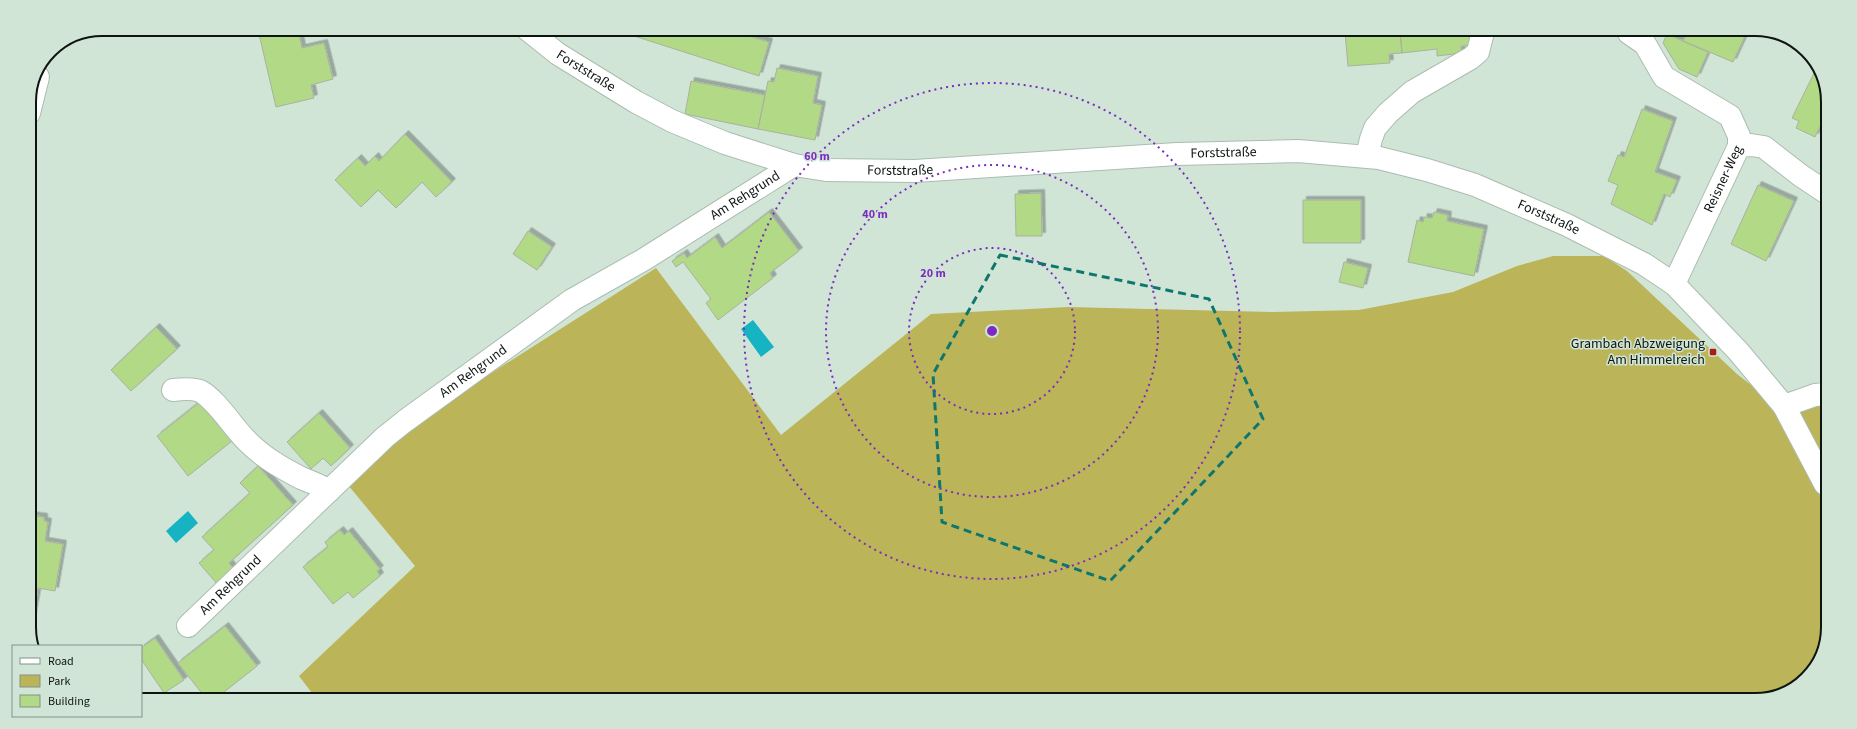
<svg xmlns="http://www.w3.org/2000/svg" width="1857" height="729" viewBox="0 0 1857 729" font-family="'Source Sans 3',sans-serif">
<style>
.green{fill:#bcb458}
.water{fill:#16b4c3}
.building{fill:#b1d986;stroke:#a9b2a0;filter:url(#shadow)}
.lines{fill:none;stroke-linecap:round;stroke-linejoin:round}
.minor-casing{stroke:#aabdb0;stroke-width:24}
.minor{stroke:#fff;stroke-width:22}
.marked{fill:none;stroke:#0f766e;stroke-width:3;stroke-dasharray:8 5;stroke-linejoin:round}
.ring{fill:none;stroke:#7b2cbf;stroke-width:2;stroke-dasharray:2 4}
.poi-dot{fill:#ad1c17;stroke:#d1e5d7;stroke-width:1.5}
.labels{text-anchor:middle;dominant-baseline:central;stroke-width:3;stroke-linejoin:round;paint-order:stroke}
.street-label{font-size:14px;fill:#0e1511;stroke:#d1e5d7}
.poi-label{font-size:14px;fill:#0e1511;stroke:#d1e5d7;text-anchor:end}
.rim{fill:none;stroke:#0e1511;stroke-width:2}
.centre{fill:#7b2cbf;stroke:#d1e5d7;stroke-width:2}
.ring-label{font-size:12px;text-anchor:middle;font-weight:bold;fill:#7b2cbf;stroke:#d1e5d7;stroke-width:3;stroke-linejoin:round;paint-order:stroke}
</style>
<defs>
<filter id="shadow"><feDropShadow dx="3.5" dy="-3.5" stdDeviation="0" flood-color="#0004"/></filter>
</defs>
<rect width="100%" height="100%" fill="#d1e5d7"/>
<path class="green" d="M1553,256H1604L1627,271L1737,374L1760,392L1793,403L1826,406L1824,651L1796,688L1756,700L315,697L299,676L415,566L348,485L376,458L460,393L656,268L781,435L931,314L1068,307L1273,312L1359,310L1453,292L1517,266Z"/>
<path class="water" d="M753,320L774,347L761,357L741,329Z
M188,511L198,523L176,543L166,531Z"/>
<path class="building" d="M280,29H298L302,48L324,43L333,79L311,85L314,98L276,107L259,34Z
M632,30H740L739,33L769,42L759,76L631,35Z
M1345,32H1400L1402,53L1389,54L1390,63L1348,66Z
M1400,32H1471L1473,45L1461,46L1462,53L1437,56V49L1402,53Z
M1687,33H1737L1745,36L1733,62L1683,41Z
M1667,34L1708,52L1697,77L1679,69L1663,43Z
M777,68L818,76L813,103L822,105L815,140L758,129L768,81L774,82Z
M1815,71L1819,74L1828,97V110L1815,137L1796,128L1799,121L1792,118Z
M691,81L765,95L758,129L685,114Z
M1642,109L1673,121L1655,172L1677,180L1670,197L1664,194L1652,225L1611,204L1618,185L1608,181L1618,155L1624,157Z
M405,134L452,182L436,197L422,182L396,208L378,190L361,207L335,180L358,158L365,166L375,156L379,161Z
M1758,185L1794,201L1766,261L1731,244Z
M1041,193L1042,236H1016L1015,194Z
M1303,200H1361V243H1303Z
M769,212L799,251L770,273L773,278L718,320L706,303L711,299L683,262L676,267L672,261L684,253L687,258L715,237L722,248Z
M1434,212L1448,215L1447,221L1484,229L1474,276L1408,262L1417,220L1423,222L1424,217L1432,218Z
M528,231L552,247L537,270L513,254Z
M1344,262L1368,268L1363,288L1339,282Z
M156,327L177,349L131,391L111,370Z
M201,401L232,441L188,476L157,436Z
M319,413L350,448L331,466L323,458L311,469L287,442Z
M258,466L293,505L229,563L235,570L218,585L199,563L214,550L202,537L250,493L240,483Z
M29,515L44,517V521L48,522L45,541L63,544L55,591L38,588L30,631Z
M340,530L344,535L349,531L380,569L377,571L380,576L353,598L348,592L333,604L303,567L328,547L325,542Z
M225,626L257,666L219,696H204L178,663Z
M155,638L184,680L164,693L141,659V648Z"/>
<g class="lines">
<g class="minor-casing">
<g id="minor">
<path id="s1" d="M528,30L558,54L636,102L672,121L725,143L794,165L826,170L915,171L1177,154L1298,151L1379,158L1427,170L1475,185L1567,225L1644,264L1674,284L1738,351L1784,406L1825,484"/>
<path d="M1629,33L1645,44L1664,77L1730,116L1739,136V146"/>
<path d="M29,113L38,77"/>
<path d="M1367,156L1371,139L1375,128L1388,113L1412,92L1471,58L1478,52L1483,32"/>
<path id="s2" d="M1674,284L1739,146L1751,145L1764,147L1800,175L1827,193"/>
<path d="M173,390C182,389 192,388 200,391C216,399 234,429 248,442C264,458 282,468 301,478C311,482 320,485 329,491"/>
<path d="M1784,406L1815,395L1826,394"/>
<path id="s3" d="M188,626L385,437L405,421L572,300L643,260L794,165"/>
</g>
</g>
<use href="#minor" class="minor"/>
</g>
<path class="marked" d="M1000,255L1209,299L1263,419L1110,581L942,522L933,374Z"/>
<g class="ring">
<circle cx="992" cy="331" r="83"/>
<circle cx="992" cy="331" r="166"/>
<circle cx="992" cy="331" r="248"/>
</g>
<rect class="poi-dot" x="1709" y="348" width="8" height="8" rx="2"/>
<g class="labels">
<g class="street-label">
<text stroke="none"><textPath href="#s1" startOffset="71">Forststraße</textPath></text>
<text stroke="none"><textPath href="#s1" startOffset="731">Forststraße</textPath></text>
<text stroke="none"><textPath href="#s1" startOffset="407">Forststraße</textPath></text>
<text stroke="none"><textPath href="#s2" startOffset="116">Reisner-Weg</textPath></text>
<text stroke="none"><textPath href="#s3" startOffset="707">Am Rehgrund</textPath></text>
<text stroke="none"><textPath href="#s1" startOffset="1067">Forststraße</textPath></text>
<text stroke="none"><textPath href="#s3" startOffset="383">Am Rehgrund</textPath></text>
<text stroke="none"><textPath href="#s3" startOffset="59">Am Rehgrund</textPath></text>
</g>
<g class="poi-label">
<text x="1705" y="344">Grambach Abzweigung<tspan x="1705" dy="16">Am Himmelreich</tspan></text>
</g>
</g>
<path d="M0 0H1857V729H0ZM102 36H1755A66 66 0 0 1 1821 102V627A66 66 0 0 1 1755 693H102A66 66 0 0 1 36 627V102A66 66 0 0 1 102 36Z" fill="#d1e5d7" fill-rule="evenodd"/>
<path class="rim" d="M102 36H1755A66 66 0 0 1 1821 102V627A66 66 0 0 1 1755 693H102A66 66 0 0 1 36 627V102A66 66 0 0 1 102 36Z"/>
<circle cx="992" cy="331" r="6" class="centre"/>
<g class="ring-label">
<text x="817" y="160">60 m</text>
<text x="875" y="218">40 m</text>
<text x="933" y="277">20 m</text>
</g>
<rect x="12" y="645" width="130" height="72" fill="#d1e5d7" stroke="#839288"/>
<rect x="20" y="658" width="20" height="6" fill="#ffffff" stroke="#839288"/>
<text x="48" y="665" font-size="12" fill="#0e1511">Road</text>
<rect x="20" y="675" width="20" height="12" fill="#bcb458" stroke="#839288"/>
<text x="48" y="685" font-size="12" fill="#0e1511">Park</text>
<rect x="20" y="695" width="20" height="12" fill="#b1d986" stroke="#839288"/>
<text x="48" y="705" font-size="12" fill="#0e1511">Building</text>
</svg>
